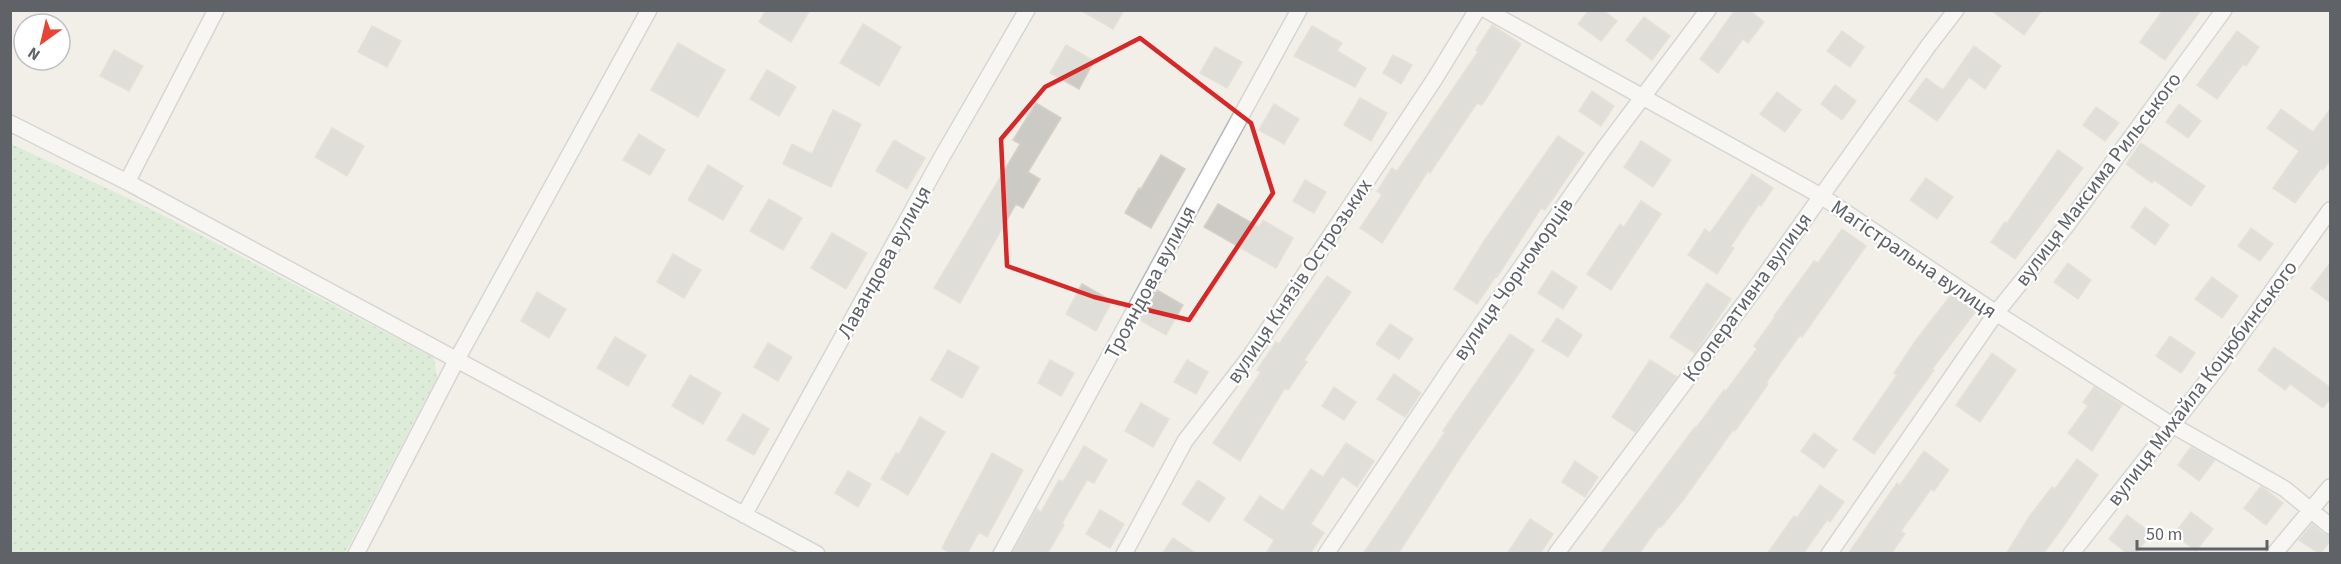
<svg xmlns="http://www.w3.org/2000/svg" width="2341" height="564" viewBox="0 0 2341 564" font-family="'Source Sans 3',sans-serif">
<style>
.grass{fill:url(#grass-dots)}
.building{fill:#cccac5;stroke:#d6d1c6;stroke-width:1.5}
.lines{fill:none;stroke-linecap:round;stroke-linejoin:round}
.minor-casing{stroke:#b5b8bc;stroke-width:18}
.minor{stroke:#fff;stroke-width:15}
.marked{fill:none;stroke:#d62828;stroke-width:4.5;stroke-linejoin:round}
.labels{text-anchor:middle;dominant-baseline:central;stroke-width:4.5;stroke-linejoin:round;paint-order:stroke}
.street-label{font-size:21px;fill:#5f6368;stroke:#fff}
</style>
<defs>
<pattern id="grass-dots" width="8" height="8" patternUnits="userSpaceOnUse" patternTransform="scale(1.5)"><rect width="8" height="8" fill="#c5e8c5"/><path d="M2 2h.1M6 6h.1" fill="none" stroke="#a3c0a4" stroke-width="1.8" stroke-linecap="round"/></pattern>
</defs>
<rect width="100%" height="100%" fill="#f1efe8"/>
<path class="grass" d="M11,144L151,209L434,358L437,378L345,553H11Z"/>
<path class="building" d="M766,10H810L791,42L759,22Z
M1080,10H1124L1113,29Z
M1589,10H1603L1617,21L1601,41L1578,24Z
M1735,10H1749L1764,22L1748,43L1743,39L1718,73L1700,59Z
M1991,10H2042L2024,35Z
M2163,10H2201L2165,60L2140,42Z
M1644,17L1670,36L1652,60L1626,40Z
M863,24L901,47L879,86L840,63Z
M1492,25L1521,44L1482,105L1477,103L1430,173L1428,171L1382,243L1360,228L1382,195L1377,191L1392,168L1397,171L1478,52L1476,50Z
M372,26L401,41L387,67L358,52Z
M1312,26L1342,43L1337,51L1366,68L1355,87L1294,56Z
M1842,31L1864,47L1850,67L1827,51Z
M2237,31L2259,47L2246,66L2243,64L2217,99L2197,85Z
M678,43L725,70L698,117L651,90Z
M1066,45L1094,61L1079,89L1050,73Z
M1974,46L2001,66L1985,89L1969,77L1937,121L1909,101L1926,78L1943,90Z
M1215,47L1242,62L1227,88L1200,73Z
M114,50L143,66L129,91L100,76Z
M1393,55L1412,65L1401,84L1383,73Z
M767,70L796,87L779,116L750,99Z
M1835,85L1856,101L1842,120L1821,104Z
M1592,91L1614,106L1601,126L1579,111Z
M1777,92L1801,110L1785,132L1760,114Z
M1360,98L1387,113L1371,141L1344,125Z
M1036,103L1061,118L1028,172L1040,179L1023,208L1016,204L960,303L934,288L1020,144L1013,140Z
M1274,104L1299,119L1284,144L1259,130Z
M2179,104L2201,121L2188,138L2166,122Z
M2096,107L2119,123L2105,141L2083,125Z
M2331,108V159L2323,170L2321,168L2295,203L2273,188L2299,151L2267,128L2281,109L2313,132Z
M833,110L861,124L831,187L783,164L792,144L812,154Z
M332,128L364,146L347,176L315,157Z
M639,134L665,150L650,175L623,160Z
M1558,136L1584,153L1545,210L1541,208L1497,277L1496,276L1477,304L1454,289L1486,238Z
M894,140L925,158L907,189L876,171Z
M1641,141L1671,160L1653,187L1624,167Z
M2141,143L2205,186L2191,206L2154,180L2152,183L2126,164Z
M2058,150L2083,168L2015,259L1991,242L2005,222L2007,223Z
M1161,155L1185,169L1151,228L1125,213L1139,188L1141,189Z
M708,165L743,186L723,220L688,200Z
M1752,174L1773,188L1761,206L1759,204L1731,246L1734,248L1717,274L1688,255L1705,229L1710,233Z
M1926,178L1953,197L1937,219L1910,200Z
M1305,180L1326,192L1314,213L1293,201Z
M769,199L802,218L783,250L750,231Z
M1641,201L1661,214L1611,290L1587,274L1620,224L1624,227Z
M1218,204L1259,227L1263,220L1293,238L1276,268L1204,227Z
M2145,207L2169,225L2155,245L2131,227Z
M2251,228L2273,244L2260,261L2238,246Z
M1842,229L1866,246L1802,337L1800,335L1766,383L1768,384L1735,431L1733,430L1684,499L1661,527L1659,526L1639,554H1600L1695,427L1696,428L1724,390L1726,391L1757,349L1754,346L1775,317L1774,316L1814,261L1818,263Z
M832,233L867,253L846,289L811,268Z
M673,254L701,270L684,298L657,282Z
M2331,262V303L2311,288Z
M2068,263L2091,280L2078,299L2054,282Z
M1552,271L1577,287L1563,309L1538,293Z
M1327,276L1351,292L1304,360L1307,362L1288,390L1285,388L1240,461L1213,443L1261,372L1257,370L1276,342L1279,344Z
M2212,277L2238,296L2222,318L2195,299Z
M1707,283L1731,299L1695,353L1670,337Z
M1082,284L1112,301L1096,331L1066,314Z
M1157,290L1183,305L1166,335L1140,320Z
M537,292L566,309L549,338L521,321Z
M1951,295L1976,311L1932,369L1934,370L1874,454L1853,439L1897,375L1894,373L1916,340Z
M1557,318L1582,335L1568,357L1542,341Z
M1390,324L1413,339L1399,359L1376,344Z
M1510,334L1534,350L1520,372L1467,447L1398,554H1363L1445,432L1443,431L1457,410Z
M2170,336L2195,353L2181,373L2156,356Z
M615,337L646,355L628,386L597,368Z
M768,343L792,357L778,381L754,367Z
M2274,347L2331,388V397L2323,408L2290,384L2285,390L2258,370Z
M948,350L979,367L962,398L931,380Z
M1992,353L2016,370L1980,422L1956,405Z
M1050,360L1074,373L1061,396L1038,383Z
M1187,360L1208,372L1196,394L1174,382Z
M1650,360L1677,377L1635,432L1612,417Z
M1394,374L1421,393L1405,417L1377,399Z
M690,375L721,393L703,424L672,406Z
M1334,387L1356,402L1344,420L1322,406Z
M2094,387L2122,405L2092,451L2068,433L2088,406L2083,402Z
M1141,403L1169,419L1153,447L1125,431Z
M743,414L769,429L754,455L727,440Z
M920,417L945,432L908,495L881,479L896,453L899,454Z
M1814,433L1837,450L1824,468L1801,451Z
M1346,443L1374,461L1357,487L1342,476L1311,524L1324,533L1310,554H1266L1274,540L1244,520L1260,496L1283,511L1311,469L1323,477Z
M1084,446L1107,460L1094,483L1087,480L1062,523L1064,525L1047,554H1012L1037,509L1041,512L1059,480L1063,482Z
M2191,447L2215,460L2199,481L2178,465Z
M1924,451L1949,470L1934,491L1931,489L1901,531L1905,534L1891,554H1848L1897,483L1900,485Z
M992,453L1023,470L987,537L979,532L967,554H951L942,548Z
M2077,459L2098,475L2063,527L2043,554H2006L2029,517L2052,487L2055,489Z
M1575,461L1598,477L1585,497L1562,482Z
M848,471L871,484L858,507L835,493Z
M1198,480L1225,498L1209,522L1182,504Z
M1820,485L1844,502L1830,522L1827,520L1803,554H1767L1794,516L1797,518Z
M2261,486L2283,503L2266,525L2244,508Z
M1100,510L1124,524L1110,548L1086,534Z
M2191,512L2213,529L2196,551L2174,534Z
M2127,515L2151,533L2136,554H2128L2109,539Z
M1530,519L1553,534L1540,554H1507Z
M2312,524L2324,534L2331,535V540L2320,554L2299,540Z
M1173,538L1197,554H1162Z"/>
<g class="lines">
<g class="minor-casing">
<path id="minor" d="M1486,10L1821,196L1996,313L2172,425L2285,489L2330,526
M10,123L127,182L817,554
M127,182L216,10
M744,515L943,155L1027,10
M356,554L456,361L649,10
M1001,554L1299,10
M1124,554L1185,441L1251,355L1434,80L1477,10
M1326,554L1450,369L1603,150L1708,10
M1556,554L1760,282L1929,45L1956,10
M1829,554L1996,313L2067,225L2224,10
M2071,554L2218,367L2330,210
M2274,554L2330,487"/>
</g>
<use href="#minor" class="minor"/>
</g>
<path d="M0 0H2341V564H0ZM1140,38L1251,123L1273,193L1189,320L1094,297L1007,266L1001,139L1045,87Z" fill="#f1efe8" fill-opacity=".55" fill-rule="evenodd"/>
<path class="marked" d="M1140,38L1251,123L1273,193L1189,320L1094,297L1007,266L1001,139L1045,87Z"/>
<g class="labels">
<g class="street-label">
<text transform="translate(2098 179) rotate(-53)">вулиця Максима Рильського</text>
<text transform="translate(1914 259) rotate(34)">Магістральна вулиця</text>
<text transform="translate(884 262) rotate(-61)">Лавандова вулиця</text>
<text transform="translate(1513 279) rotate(-55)">вулиця Чорноморців</text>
<text transform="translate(1299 281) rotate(-56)">вулиця Князів Острозьких</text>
<text transform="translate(1150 282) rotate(-62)">Трояндова вулиця</text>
<text transform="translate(1747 297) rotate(-54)">Кооперативна вулиця</text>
<text transform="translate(2202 383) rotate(-53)">вулиця Михайла Коцюбинського</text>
</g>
</g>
<rect width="2341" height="564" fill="none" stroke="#5f6368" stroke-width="24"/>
<g transform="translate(42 42) rotate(214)"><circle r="28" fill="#ffffff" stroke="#bfc1c3" stroke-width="1.5"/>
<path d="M0-4.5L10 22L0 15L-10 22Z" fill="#ea4335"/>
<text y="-9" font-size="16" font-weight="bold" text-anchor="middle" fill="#5f6368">N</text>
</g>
<path d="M2137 540v9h130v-9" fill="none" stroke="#5f6368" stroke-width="3"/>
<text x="2146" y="540" font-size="18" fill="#5f6368" stroke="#ffffff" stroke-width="4.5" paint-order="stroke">50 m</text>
</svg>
